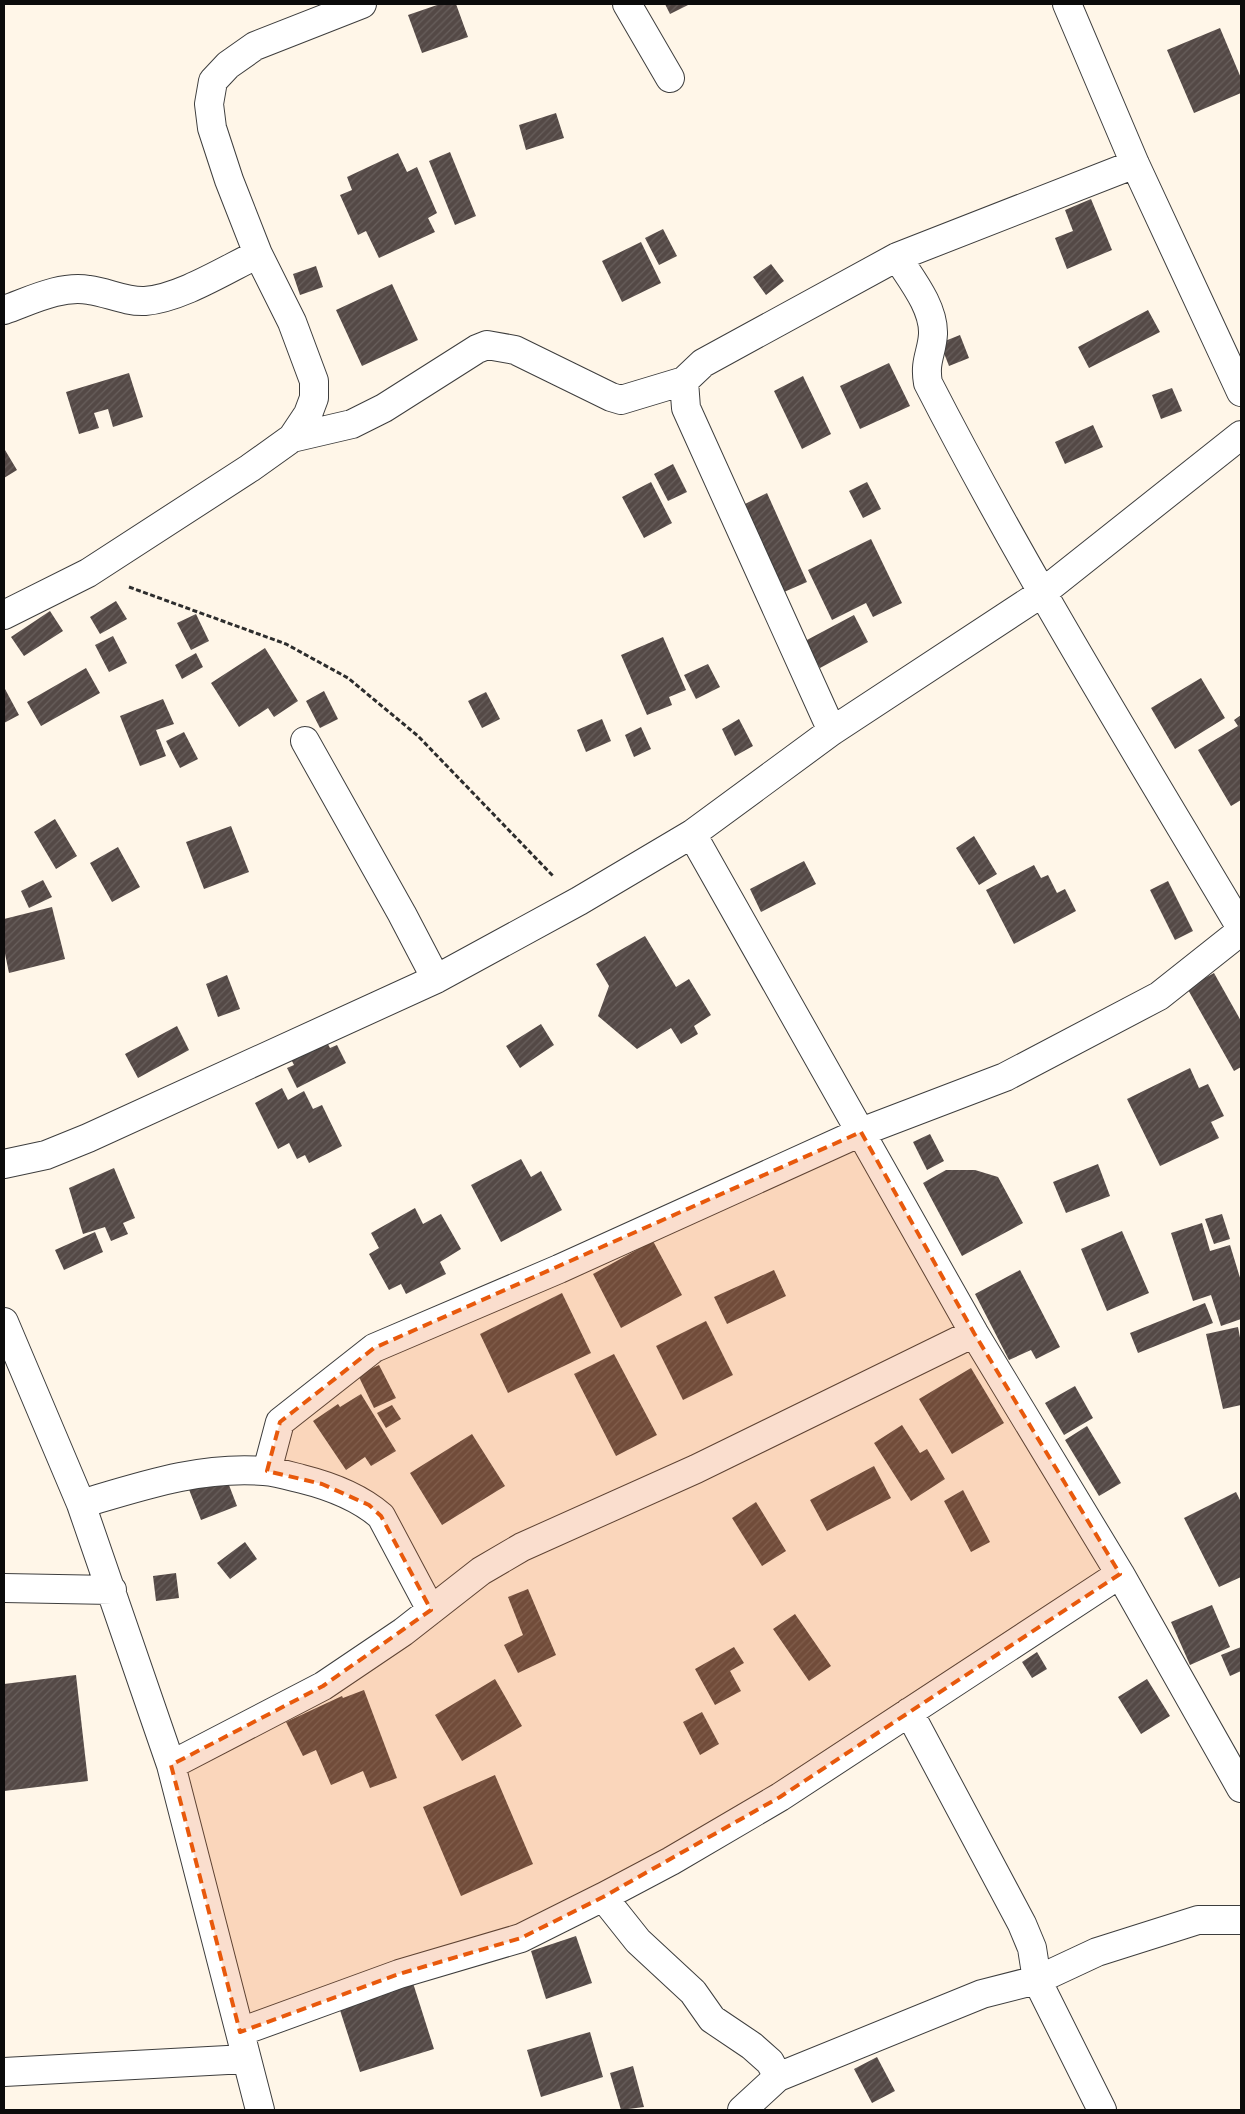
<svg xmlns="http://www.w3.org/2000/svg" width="1245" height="2114" viewBox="0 0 1245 2114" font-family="Merriweather,serif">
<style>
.building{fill:url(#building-hatch)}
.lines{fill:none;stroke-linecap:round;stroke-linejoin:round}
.minor-casing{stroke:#3e3e3e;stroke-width:30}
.path{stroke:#2d2d2d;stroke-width:3;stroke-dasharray:5 2.5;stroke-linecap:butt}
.minor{stroke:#fff;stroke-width:28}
.marked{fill:#e8590c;fill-opacity:0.2;stroke:#e8590c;stroke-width:4;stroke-dasharray:10 6;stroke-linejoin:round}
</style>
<defs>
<pattern id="building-hatch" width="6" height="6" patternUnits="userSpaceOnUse" patternTransform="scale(1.25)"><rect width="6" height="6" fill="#544946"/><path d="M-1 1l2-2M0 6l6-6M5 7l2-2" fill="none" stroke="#685f5c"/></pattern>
</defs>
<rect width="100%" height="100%" fill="#fff6e8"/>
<path class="building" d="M440,4H456L468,37L422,53L408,15Z
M665,4H690L670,14Z
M1220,28L1241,78V93L1194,113L1167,50Z
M556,113L564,138L526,150L519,125Z
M450,152L476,216L455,225L429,161Z
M398,153L407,172L417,167L437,213L428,218L435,232L379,258L366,231L358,235L340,195L352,190L347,177Z
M1091,199L1112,250L1067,269L1055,238L1073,231L1065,210Z
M663,229L677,256L659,265L645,238Z
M641,242L661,283L622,302L602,261Z
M771,264L784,281L766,295L753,277Z
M316,266L323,287L300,295L293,274Z
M392,284L418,340L362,366L336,310Z
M1148,310L1160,332L1089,368L1078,347Z
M960,335L969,358L949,366L940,343Z
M889,363L910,406L860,429L840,386Z
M129,373L143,417L113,427L108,409L94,413L99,428L79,434L66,392Z
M803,376L831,434L802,449L774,391Z
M1172,388L1182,411L1161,419L1152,395Z
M1093,425L1103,447L1065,464L1055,442Z
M5,450L17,470L4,478V451Z
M673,464L687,492L668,501L654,474Z
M651,482L672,523L644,538L622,497Z
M867,482L881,509L863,518L849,491Z
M767,493L807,582L784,592L745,504Z
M871,539L902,603L873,617L866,603L832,620L808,570Z
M116,601L127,619L100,634L90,617Z
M50,611L63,631L24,656L11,637Z
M196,614L209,641L191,650L177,623Z
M854,615L868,642L820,668L805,641Z
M113,636L127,663L109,672L95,645Z
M663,637L686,690L669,697L672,705L647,715L621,655Z
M265,648L298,701L274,717L268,708L239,727L211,683Z
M196,653L203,667L182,679L175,665Z
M708,664L720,687L696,699L684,675Z
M86,668L100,693L41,726L27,702Z
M1201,678L1225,718L1175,749L1151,708Z
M5,689L19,715L4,723V690Z
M324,691L338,719L320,728L306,701Z
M486,692L500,719L482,728L468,701Z
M163,699L174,724L156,730L166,756L140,766L120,716Z
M1241,715V800L1231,806L1198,750L1238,726L1234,720Z
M602,719L611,741L586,752L577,730Z
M739,719L753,746L735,756L722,729Z
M641,727L651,749L634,757L625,735Z
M184,732L198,759L180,768L166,741Z
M55,819L77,856L56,869L34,832Z
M231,826L249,872L204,889L186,842Z
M974,836L997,874L979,885L956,848Z
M118,847L140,887L112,902L90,863Z
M804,861L816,884L761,912L750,889Z
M1034,865L1041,878L1048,875L1057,893L1065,889L1076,911L1014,944L986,890Z
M43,880L52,897L29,908L21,891Z
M1168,881L1193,931L1175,940L1150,890Z
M52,907L65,959L9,973L4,949V919Z
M645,936L676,987L689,979L711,1015L694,1026L698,1034L681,1044L671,1028L637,1049L598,1016L609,986L596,964Z
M1214,973L1241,1021V1067L1234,1071L1187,988Z
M227,975L240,1009L218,1017L206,984Z
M541,1024L554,1045L520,1068L506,1046Z
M177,1026L189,1050L138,1078L125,1054Z
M323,1035L330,1048L337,1045L346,1063L297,1088L287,1068L294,1065L289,1055Z
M1190,1068L1199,1088L1208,1084L1224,1116L1211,1122L1219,1138L1160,1166L1127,1099Z
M282,1088L288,1100L304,1091L313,1109L322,1105L342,1146L309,1163L305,1155L297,1159L289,1143L278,1149L255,1103Z
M930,1134L944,1161L927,1170L913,1142Z
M521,1159L531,1177L541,1171L562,1210L501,1242L471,1185Z
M1098,1164L1110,1196L1066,1213L1053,1182Z
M114,1168L135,1218L123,1223L128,1234L111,1241L105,1227L83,1234L69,1188Z
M946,1170H975L998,1177L1023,1223L962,1256L923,1183Z
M415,1208L423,1224L441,1214L461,1249L440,1262L446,1274L406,1294L401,1284L389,1290L369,1254L379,1248L371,1233Z
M1222,1214L1230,1239L1214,1244L1205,1219Z
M1202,1223L1210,1251L1230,1245L1241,1281V1319L1221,1326L1211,1295L1193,1301L1171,1233Z
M1122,1231L1149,1293L1107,1311L1081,1249Z
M95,1232L103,1252L64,1270L55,1250Z
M653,1241L682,1295L621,1328L593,1274Z
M774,1270L786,1296L727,1324L714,1297Z
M1020,1270L1060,1347L1036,1359L1031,1350L1009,1360L975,1294Z
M562,1293L591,1353L508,1393L480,1334Z
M1205,1303L1213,1323L1138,1353L1130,1333Z
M706,1321L733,1375L683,1400L656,1346Z
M1238,1327L1241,1343V1405L1223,1409L1206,1334Z
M614,1354L657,1435L616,1456L574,1374Z
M379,1365L396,1398L374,1408L358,1375Z
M971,1368L1004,1423L952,1454L919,1399Z
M1075,1386L1093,1418L1064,1435L1045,1403Z
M361,1394L396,1451L371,1466L365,1457L346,1470L313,1421L338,1404L340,1407Z
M392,1405L401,1419L386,1428L377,1413Z
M902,1425L920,1453L927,1449L945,1479L911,1501L874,1443Z
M1087,1426L1121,1483L1099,1496L1065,1440Z
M472,1434L505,1486L442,1525L410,1473Z
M874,1466L891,1498L827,1531L810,1500Z
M224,1472L237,1506L201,1520L188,1487Z
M963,1490L990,1542L971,1552L944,1501Z
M1236,1492L1241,1502V1577L1219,1587L1184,1518Z
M756,1502L786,1551L762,1566L732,1518Z
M245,1542L257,1559L230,1579L217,1563Z
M176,1573L179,1598L156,1601L153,1576Z
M528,1589L556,1655L518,1673L504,1645L523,1635L508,1597Z
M1212,1605L1230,1647L1190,1665L1171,1622Z
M795,1614L831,1666L809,1681L773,1629Z
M734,1647L744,1663L730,1671L741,1691L715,1705L695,1669Z
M1241,1647V1671L1230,1676L1221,1655Z
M1037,1652L1047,1669L1032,1678L1022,1662Z
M76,1675L88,1781L4,1791V1684Z
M495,1679L522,1726L462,1761L435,1715Z
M1147,1679L1170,1716L1141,1734L1118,1697Z
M364,1690L397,1778L370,1788L363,1771L331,1785L316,1750L303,1756L286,1722L342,1696L343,1698Z
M702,1712L719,1744L700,1755L683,1722Z
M495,1775L533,1864L461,1896L423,1807Z
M576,1936L592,1983L546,1999L531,1951Z
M413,1983L434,2049L360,2072L339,2007Z
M590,2032L603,2077L541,2097L527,2050Z
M877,2057L895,2091L872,2103L854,2069Z
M633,2066L644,2107L621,2110L610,2073Z"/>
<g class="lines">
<g class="minor-casing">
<path id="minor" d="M627,4L670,78
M1067,4L1135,164L1241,392
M897,257C911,279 934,307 933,334C932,353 924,361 928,383C1024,570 1134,748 1241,928
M4,310C30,301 60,285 89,290C107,292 125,302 145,301C181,298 225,270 258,254
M292,438L352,424L384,408L477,349L487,345L515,350L611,397L621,400L684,381
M4,615L88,573L250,468L292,438L308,414L314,398V381L292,322L258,254L229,180L212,128L209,104L213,81L228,65L255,46L362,4
M832,731L686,408L684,381L703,363L897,257L1135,164
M305,741L402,914L436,979
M692,834L974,1333L1120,1574L1241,1788
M4,1164L46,1155L88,1138L436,979L579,901L692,834L832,731L1042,593L1241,435
M4,1322L81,1504L171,1765L260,2110
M267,1471L280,1422L374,1348L559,1269L861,1132L1005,1077L1159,996L1241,931
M81,1504C142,1486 200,1466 264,1471C277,1472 290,1476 302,1479C330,1486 359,1497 381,1516L431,1610
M4,1588L112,1590
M909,1712L1022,1924L1032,1948L1037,1980L1102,2110
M171,1765L323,1686L403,1632L481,1571L522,1547L696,1469L974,1333
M603,1897L638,1941L693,1992L712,2019L752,2046L770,2062L778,2077
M240,2032L399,1974L521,1938L603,1897L671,1861L780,1797L1120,1574
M4,2072L246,2059
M742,2110L778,2077L982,1994L1037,1980L1097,1952L1198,1920H1241"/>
</g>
<path class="path" d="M129,587L286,644L348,678L418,736L554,877"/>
<use href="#minor" class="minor"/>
</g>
<path class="marked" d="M861,1132L974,1333L1120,1574L780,1797L603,1897L521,1938L399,1974L240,2032L171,1765L323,1686L431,1610L381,1516L369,1505L322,1484L267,1471L280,1422L374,1348Z"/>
<rect width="1245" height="2114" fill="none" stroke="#0b0b0b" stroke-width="10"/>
</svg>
